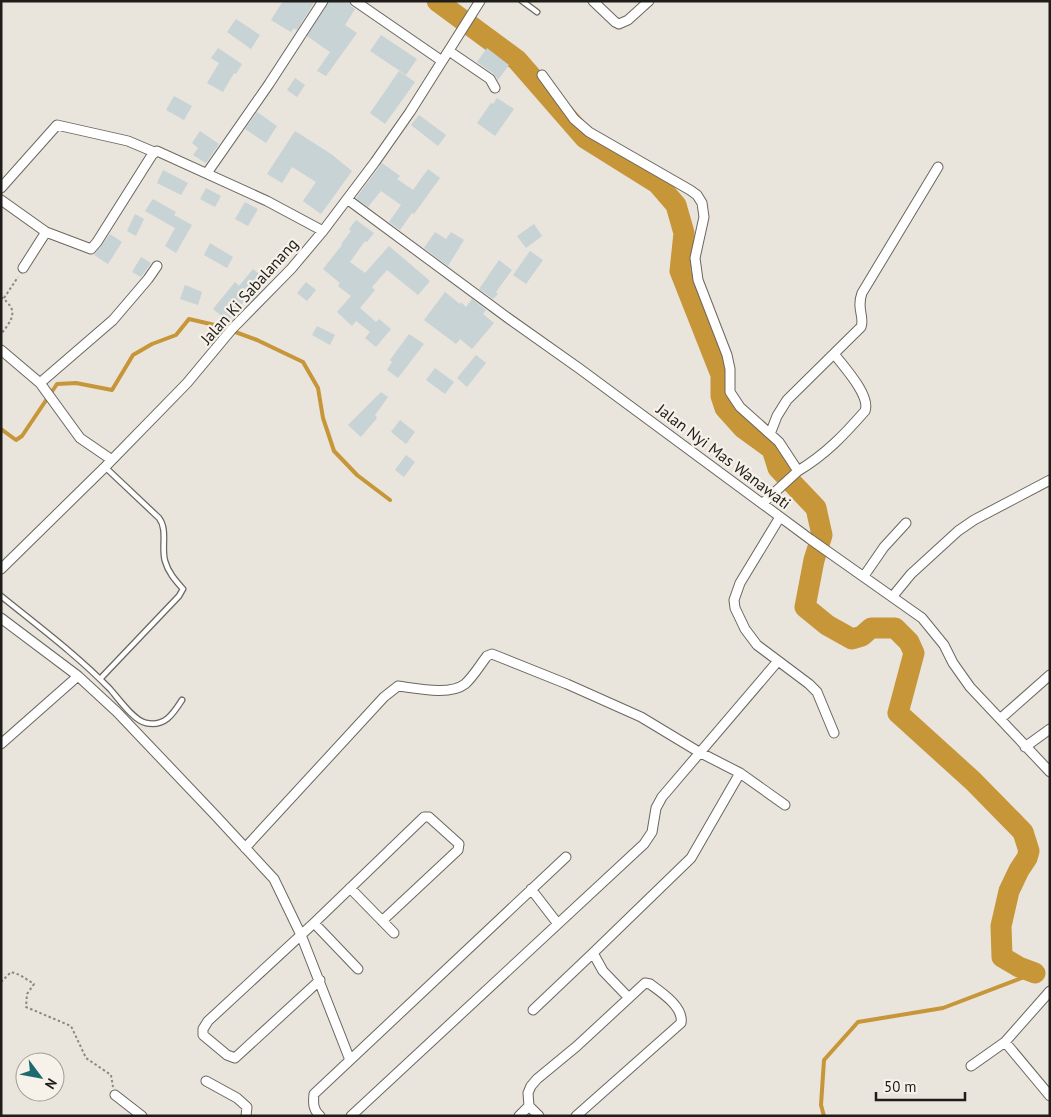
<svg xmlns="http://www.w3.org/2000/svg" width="1051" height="1117" viewBox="0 0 1051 1117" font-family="'PT Sans',sans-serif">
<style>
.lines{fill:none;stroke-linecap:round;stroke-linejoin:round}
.stream{stroke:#c69638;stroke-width:4}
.river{stroke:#c69638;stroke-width:21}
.building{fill:#c7d3d4}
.lane-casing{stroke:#6b6760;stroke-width:7}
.street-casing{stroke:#6b6760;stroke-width:11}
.path{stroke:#8b8781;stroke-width:2;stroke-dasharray:2.5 2.5;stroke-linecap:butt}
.lane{stroke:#fff;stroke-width:4.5}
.street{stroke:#fff;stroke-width:9}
.labels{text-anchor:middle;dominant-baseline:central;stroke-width:4.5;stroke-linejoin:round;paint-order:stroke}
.street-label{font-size:16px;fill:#1f1d1a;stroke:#f7f2e9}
</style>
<rect width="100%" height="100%" fill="#e9e4dc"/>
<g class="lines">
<path class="stream" d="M1,429L16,440L22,436L57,384L76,383L112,390L133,355L152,344L176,335L189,319L219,326L257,340L303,362L318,388L323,418L334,451L357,475L390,500
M824,1116L821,1105L824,1060L858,1022L943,1008L1035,973"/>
<path class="river" d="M437,1L517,60L585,138L657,183L676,205L684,233L680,271L721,375V396L725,408L743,428L772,449L778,468L816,508L822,535L814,560L805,607L827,625L852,639L862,636L871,628H895L909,642L914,653L898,713L973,781L1023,832L1029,851L1027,858L1019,870L1009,891L1001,926L1002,957L1019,967L1035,973"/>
</g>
<path class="building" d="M283,1H315L297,30L294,28L291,32L271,20Z
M329,1H349L351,6L355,9L345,25L357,33L326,76L317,71L330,52L307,36Z
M236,19L260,35L251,49L227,32Z
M381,35L417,59L406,75L370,51Z
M218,48L242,64L236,74L234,73L223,92L207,83L219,63L211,58Z
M487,48L509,65L498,80L494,74L477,62Z
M399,71L415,82L385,124L370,113Z
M295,78L305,85L297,97L287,90Z
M174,96L192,106L184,120L166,110Z
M497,98L514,109L495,136L477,123L491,103L493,104Z
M257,112L277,126L266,143L245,129Z
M419,115L446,135L438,146L411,125Z
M200,131L219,144L206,163L193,155L198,148L192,143Z
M295,131L331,154L352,171L321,214L303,201L316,182L292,167L282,183L267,174Z
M382,163L400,176L397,179L413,190L428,169L440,178L414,214L412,213L400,230L389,222L401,205L381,191L368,207L356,198Z
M163,170L188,183L181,195L157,183Z
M206,188L221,196L215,207L200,199Z
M153,199L176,212L174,215L192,225L176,253L165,246L175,228L145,211Z
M245,202L258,209L248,226L235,219Z
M135,214L144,219L136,236L127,231Z
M356,220L374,233L367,242L365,241L350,262L365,273L389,246L430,281L418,295L387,270L372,287L375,290L360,308L376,322L379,319L391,329L376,347L365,338L370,332L356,321L352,326L337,312L351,296L338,286L340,283L323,269L342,245L341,244L351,231L349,229Z
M534,224L542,236L526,248L517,236Z
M435,232L446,239L451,232L464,240L448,266L424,248Z
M110,234L122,242L108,264L94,255Z
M210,243L233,257L227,268L204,255Z
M530,251L543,260L526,284L513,275Z
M141,257L151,263L141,277L132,272Z
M499,260L512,270L496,292L498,294L493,299L479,289Z
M253,269L267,281L258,292L254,289L228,321L213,309L235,282L239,286Z
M306,282L316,290L307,301L297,293Z
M185,285L202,292L198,305L180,299Z
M445,292L460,304L461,302L466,307L472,299L486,310L483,314L494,323L472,349L460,339L456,344L424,320Z
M317,326L335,335L330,345L312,335Z
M409,334L424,344L398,378L387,370L392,362L390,360Z
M476,355L486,363L467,387L457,378Z
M435,368L454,382L445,394L426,380Z
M381,392L388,397L375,415L377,418L361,437L348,425Z
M400,420L415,432L406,444L391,432Z
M406,455L415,462L404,477L395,470Z"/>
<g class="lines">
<g class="lane-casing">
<path id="lane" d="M522,1L537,12
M1,596C38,626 77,655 110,689C118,698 134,721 146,723C165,727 173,714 182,700
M100,679L179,596L183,589C175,580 168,572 165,561C161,547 168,530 159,518L105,467"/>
</g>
<g class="street-casing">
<path id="street" d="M355,1L442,61
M593,1L615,22L619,24L628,20L649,1
M449,51L490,79L495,88
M542,75L574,119L589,132L690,190L697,195L702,203L704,217L695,258L698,280L727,355L730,369V392L740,407L779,442L798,471L763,503
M207,173L269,84L323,1
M1,188L57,125L128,141L154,152
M347,199L508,318L580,369L810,539L922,618L944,645L953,663L970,687L1050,772
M1,200L46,232L91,249L97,242L152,155L157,151L267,201L323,231
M23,268L46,232
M1,350L40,383L80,438L112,460
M40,383L113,320L148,279L157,266
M770,434L777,416L787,400L861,327C865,317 856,309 862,293L938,167
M798,471C826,454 844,435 865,411C871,396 844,367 835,355
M780,517L740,583L734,600L735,608L745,629L757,645L809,684L817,692L834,733
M1,569L105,467L187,383L232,329L291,269L323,231L375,162L410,112L480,1
M864,576L884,547L906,523
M893,596L911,574L958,531L974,520L1050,480
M1,618L78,676L117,712L215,815L274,879L301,935L350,1060
M1000,719L1050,675
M1,744L78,676
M1025,747L1050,729
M245,848L384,697L398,686C415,688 450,696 465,684C473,677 480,665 487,656L492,654L567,684L641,717L699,752L740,773L785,805
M350,888L394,933
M531,889L558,924
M314,923L358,969
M320,980L235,1058L227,1055L203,1035V1029L208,1021L314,923L424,817H429L459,844L458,850L382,921
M629,998L603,971L593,953L691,858L740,773
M533,1010L593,953
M1005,1042L1050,1096
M971,1066L1005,1042L1050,991
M206,1081L237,1098L247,1107L246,1116
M115,1095L142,1116
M320,1116C313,1110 313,1103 314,1094L566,857
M351,1116L644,844L652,832L656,808L662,797L778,661
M519,1116L529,1106
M539,1116L529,1106L528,1093L531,1086L537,1079L577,1046L645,983L650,984C661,992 684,1007 681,1023L576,1116"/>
</g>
<path class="path" d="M1,297C19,310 13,319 1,334
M4,298L18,277
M1,982L11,972L20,975L34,984L27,994L26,1007L71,1026L86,1058L111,1075L113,1087"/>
<use href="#lane" class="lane"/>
<use href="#street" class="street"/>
</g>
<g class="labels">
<g class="street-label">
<text transform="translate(249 291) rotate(-48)">Jalan Ki Sabalanang</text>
<text transform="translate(724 456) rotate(37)">Jalan Nyi Mas Wanawati</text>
</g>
</g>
<rect width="1051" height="1117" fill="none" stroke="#1f1d1a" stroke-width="5"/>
<g transform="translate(40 1077) rotate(122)"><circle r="24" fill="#f7f2e9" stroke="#a19d96"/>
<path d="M0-4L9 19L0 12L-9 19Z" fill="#1c696e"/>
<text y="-8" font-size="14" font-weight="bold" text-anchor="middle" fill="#1f1d1a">N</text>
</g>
<path d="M876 1092v8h89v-8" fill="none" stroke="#1f1d1a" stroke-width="2.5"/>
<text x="884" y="1092" font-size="15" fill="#1f1d1a" stroke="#f7f2e9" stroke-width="4" paint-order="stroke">50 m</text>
</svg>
